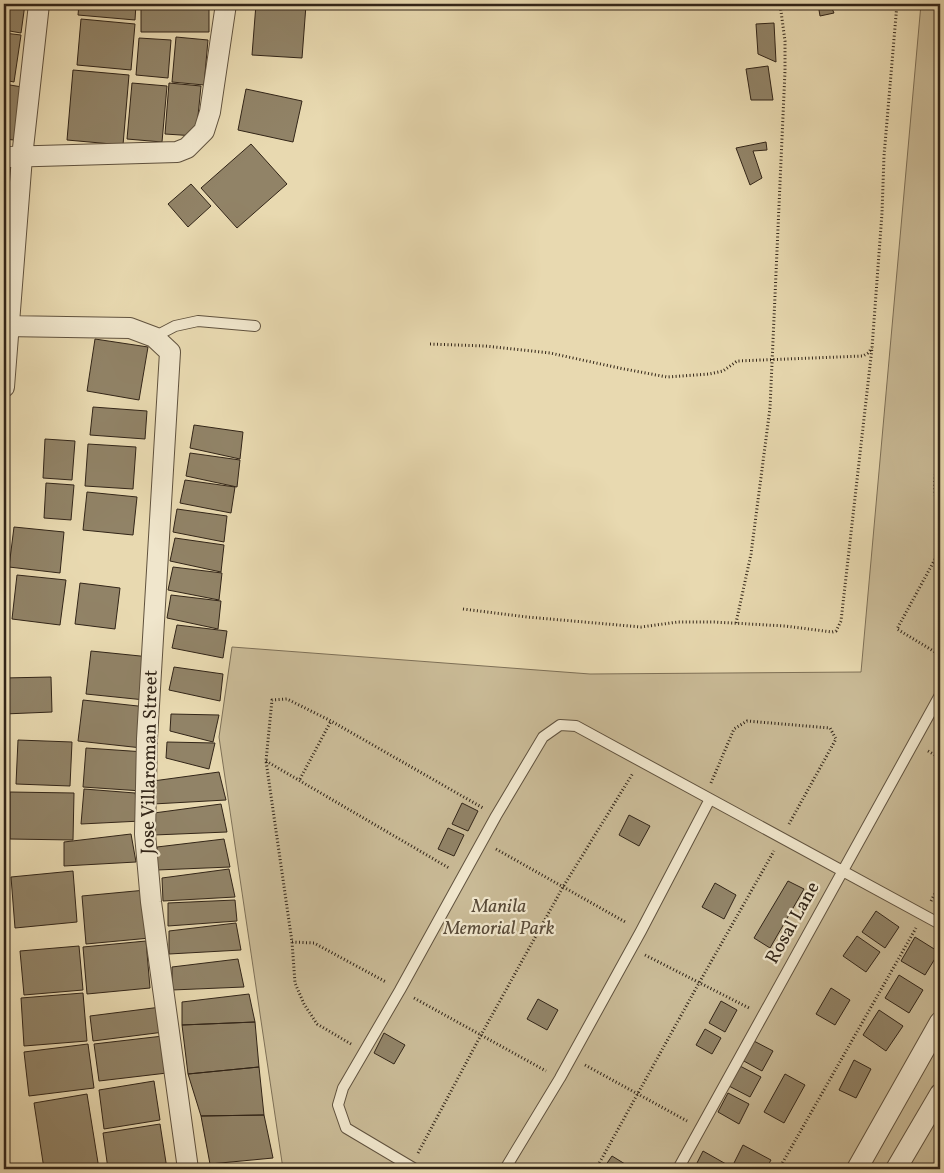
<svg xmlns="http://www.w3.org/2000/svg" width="944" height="1173" viewBox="0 0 944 1173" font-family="Vollkorn,serif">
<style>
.green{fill:#c9ba96;stroke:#7e7057}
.building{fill:#918367;stroke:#322518}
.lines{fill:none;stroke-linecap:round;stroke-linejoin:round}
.lane-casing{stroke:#60523e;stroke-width:12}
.street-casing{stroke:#60523e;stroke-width:22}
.path{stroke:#322518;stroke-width:3;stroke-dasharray:1 2.5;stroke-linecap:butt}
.lane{stroke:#f0e6cc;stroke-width:10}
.street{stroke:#f0e6cc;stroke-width:20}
.labels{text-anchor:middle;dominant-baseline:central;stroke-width:4.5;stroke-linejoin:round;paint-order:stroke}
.street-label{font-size:19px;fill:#322518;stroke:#f0e6cc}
.park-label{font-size:19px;font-style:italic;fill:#584a38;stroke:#f0e6cc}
</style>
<rect width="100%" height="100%" fill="#e8d9b0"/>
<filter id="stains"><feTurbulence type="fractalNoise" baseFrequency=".004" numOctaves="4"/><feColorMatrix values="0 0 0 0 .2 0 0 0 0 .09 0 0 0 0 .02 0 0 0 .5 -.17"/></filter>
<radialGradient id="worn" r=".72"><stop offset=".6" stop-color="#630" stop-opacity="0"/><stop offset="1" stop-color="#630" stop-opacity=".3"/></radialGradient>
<path class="green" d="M921,4H940V1169H283L219,737L232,647L590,674L861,672Z"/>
<path class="building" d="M4,4H25L21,33L4,30Z
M79,4H136L135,20L78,15Z
M141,4H209V32H141Z
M256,4L306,5L302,58L252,55Z
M818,4H830L834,13L820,16Z
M81,19L135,24L131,70L77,65Z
M774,23L776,62L758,54L756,24Z
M4,33L21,35L14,82L4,80Z
M176,37L208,40L204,85L172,82Z
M139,38L171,40L168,78L136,75Z
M768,66L773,100H751L746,69Z
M73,70L129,75L123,145L67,140Z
M132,83L167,86L162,142L127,139Z
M169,83L201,86L196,136L165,134Z
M4,84L22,87L14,140L4,139Z
M246,89L302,101L293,142L238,130Z
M766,142L767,150L753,151L762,178L750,185L736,148Z
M251,144L287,184L237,228L201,188Z
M191,184L211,206L188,227L168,204Z
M4,191H6L4,247Z
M95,339L148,347L139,400L87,391Z
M93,407L147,411L145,439L90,435Z
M194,425L243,432L240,459L190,448Z
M45,439L75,441L72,480L43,478Z
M88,444L136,447L133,489L85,486Z
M190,453L240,460L237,487L186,476Z
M185,480L235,487L231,513L180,503Z
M46,483L74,485L71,520L44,518Z
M87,492L137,497L133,535L83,530Z
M177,509L227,516L224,542L173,532Z
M14,527L64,532L60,573L9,567Z
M175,538L224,545L221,572L170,561Z
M173,567L222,573L219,600L168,590Z
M17,575L66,580L60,625L12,619Z
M80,583L120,588L115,629L75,624Z
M171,595L221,601L218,629L167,618Z
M177,625L227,631L223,658L172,648Z
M91,651L150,657L145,700L86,694Z
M174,667L223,674L220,701L169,690Z
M51,677L52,712L4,714V678Z
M83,700L147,707L142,748L78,741Z
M171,714L219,715L213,742L170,731Z
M18,740L72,742L70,786L16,784Z
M167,742L215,743L209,769L166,758Z
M86,748L145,752L142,791L83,787Z
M219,772L226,800L153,804V781Z
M84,789L135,793L141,821L81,824Z
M10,792L74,793L73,840L10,839Z
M462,803L478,811L468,831L452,824Z
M221,804L227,832L154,835V813Z
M629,815L650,826L639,846L619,835Z
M448,828L464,835L454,856L438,849Z
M131,834L136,862L64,866V842Z
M224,839L230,867L157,870V847Z
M229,869L235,897L163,901L162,878Z
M73,871L77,922L15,928L11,877Z
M788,881L804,889L770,948L754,938Z
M715,883L736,895L724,919L702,907Z
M146,890L150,938L86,944L82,896Z
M235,900L237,921L168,926V903Z
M876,911L899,927L885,948L862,932Z
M236,923L241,950L169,954V931Z
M857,936L880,952L866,972L843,956Z
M915,937L939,952L925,975L901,961Z
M146,941L150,988L87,994L83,947Z
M79,946L83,990L24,995L20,951Z
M238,959L244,987L172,990V967Z
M899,975L923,990L909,1013L885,998Z
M831,988L850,1000L835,1025L816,1014Z
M83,993L87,1041L24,1046L21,998Z
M249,994L255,1022L182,1025V1002Z
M538,999L558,1010L547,1030L527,1019Z
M721,1001L737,1010L725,1032L709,1023Z
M161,1007L164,1032L93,1041L90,1016Z
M879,1010L903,1026L886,1051L863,1035Z
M255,1022L259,1067L188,1074L182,1025Z
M705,1029L721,1038L712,1054L696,1045Z
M384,1033L405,1045L394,1064L374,1053Z
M163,1036L167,1073L99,1081L94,1044Z
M752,1040L773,1051L762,1071L742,1060Z
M88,1044L94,1088L29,1096L24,1052Z
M854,1060L871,1069L856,1098L839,1090Z
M740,1066L761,1077L750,1097L729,1086Z
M259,1067L264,1115L201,1116L188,1074Z
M785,1074L805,1085L784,1123L764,1112Z
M154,1081L160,1120L104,1129L99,1090Z
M728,1093L749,1104L739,1124L718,1112Z
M87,1094L99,1169H44L34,1103Z
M264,1115L273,1158L210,1164L201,1116Z
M160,1124L167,1169H108L103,1133Z
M743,1145L771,1160L766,1169H741L733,1165Z
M703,1151L726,1164L722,1169H694Z
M612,1156L625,1164L621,1169H603Z"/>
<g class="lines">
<g class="lane-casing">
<path id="lane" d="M154,337L175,326L198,321L255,326
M415,1169L346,1128L338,1105L343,1088L400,990L496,816L543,737L560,725L576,726L940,924
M505,1169L560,1078L641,931L710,799
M678,1169L940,695"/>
</g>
<g class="street-casing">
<path id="street" d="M4,157L177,152L187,148L204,131L210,112L226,4
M4,326L130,328L154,337L170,352L147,739L145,834L151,902L188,1169
M4,387L22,157L39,4
M857,1169L940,1022
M896,1169L940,1094"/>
</g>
<path class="path" d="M430,344L485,346L550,353L619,368L667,377L709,374L723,371L737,361L863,356L868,353L872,348
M940,443C937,463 930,493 940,511
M940,550L897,629L940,655
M463,609L527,617L641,627L678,622H714L785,626L832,632L836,631L841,621L872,348L882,213L884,156L897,4
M736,623L751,554L770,408L785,71V41L780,4
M928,751L940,758
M266,761L449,868
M300,779L331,721
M711,783L734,729L747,721L830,728L836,739L789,824
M496,849L627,923
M931,901L940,884
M292,942L314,943L386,982
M645,955L749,1008
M414,998L546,1071
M351,1044L317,1024L304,1004L295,983L292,942L266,761L272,700L287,699L331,721L483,808
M585,1065L687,1121
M418,1153L481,1035L563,887L633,773
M596,1169L699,983L774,851
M779,1169L916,928"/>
<use href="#lane" class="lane"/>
<use href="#street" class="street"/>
</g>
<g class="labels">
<g class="street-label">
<text transform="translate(150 762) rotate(-89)">Jose Villaroman Street</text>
<text transform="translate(793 923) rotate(-61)">Rosal Lane</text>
</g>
<g class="park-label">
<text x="499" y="907">Manila<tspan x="499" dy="22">Memorial Park</tspan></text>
</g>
</g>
<rect width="944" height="1173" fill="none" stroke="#e8d9b0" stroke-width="20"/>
<rect x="5" y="5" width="934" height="1163" fill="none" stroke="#322518" stroke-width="2.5"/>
<rect x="10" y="10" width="924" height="1153" fill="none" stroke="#322518"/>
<rect width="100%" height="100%" filter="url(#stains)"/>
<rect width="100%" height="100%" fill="url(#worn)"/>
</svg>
